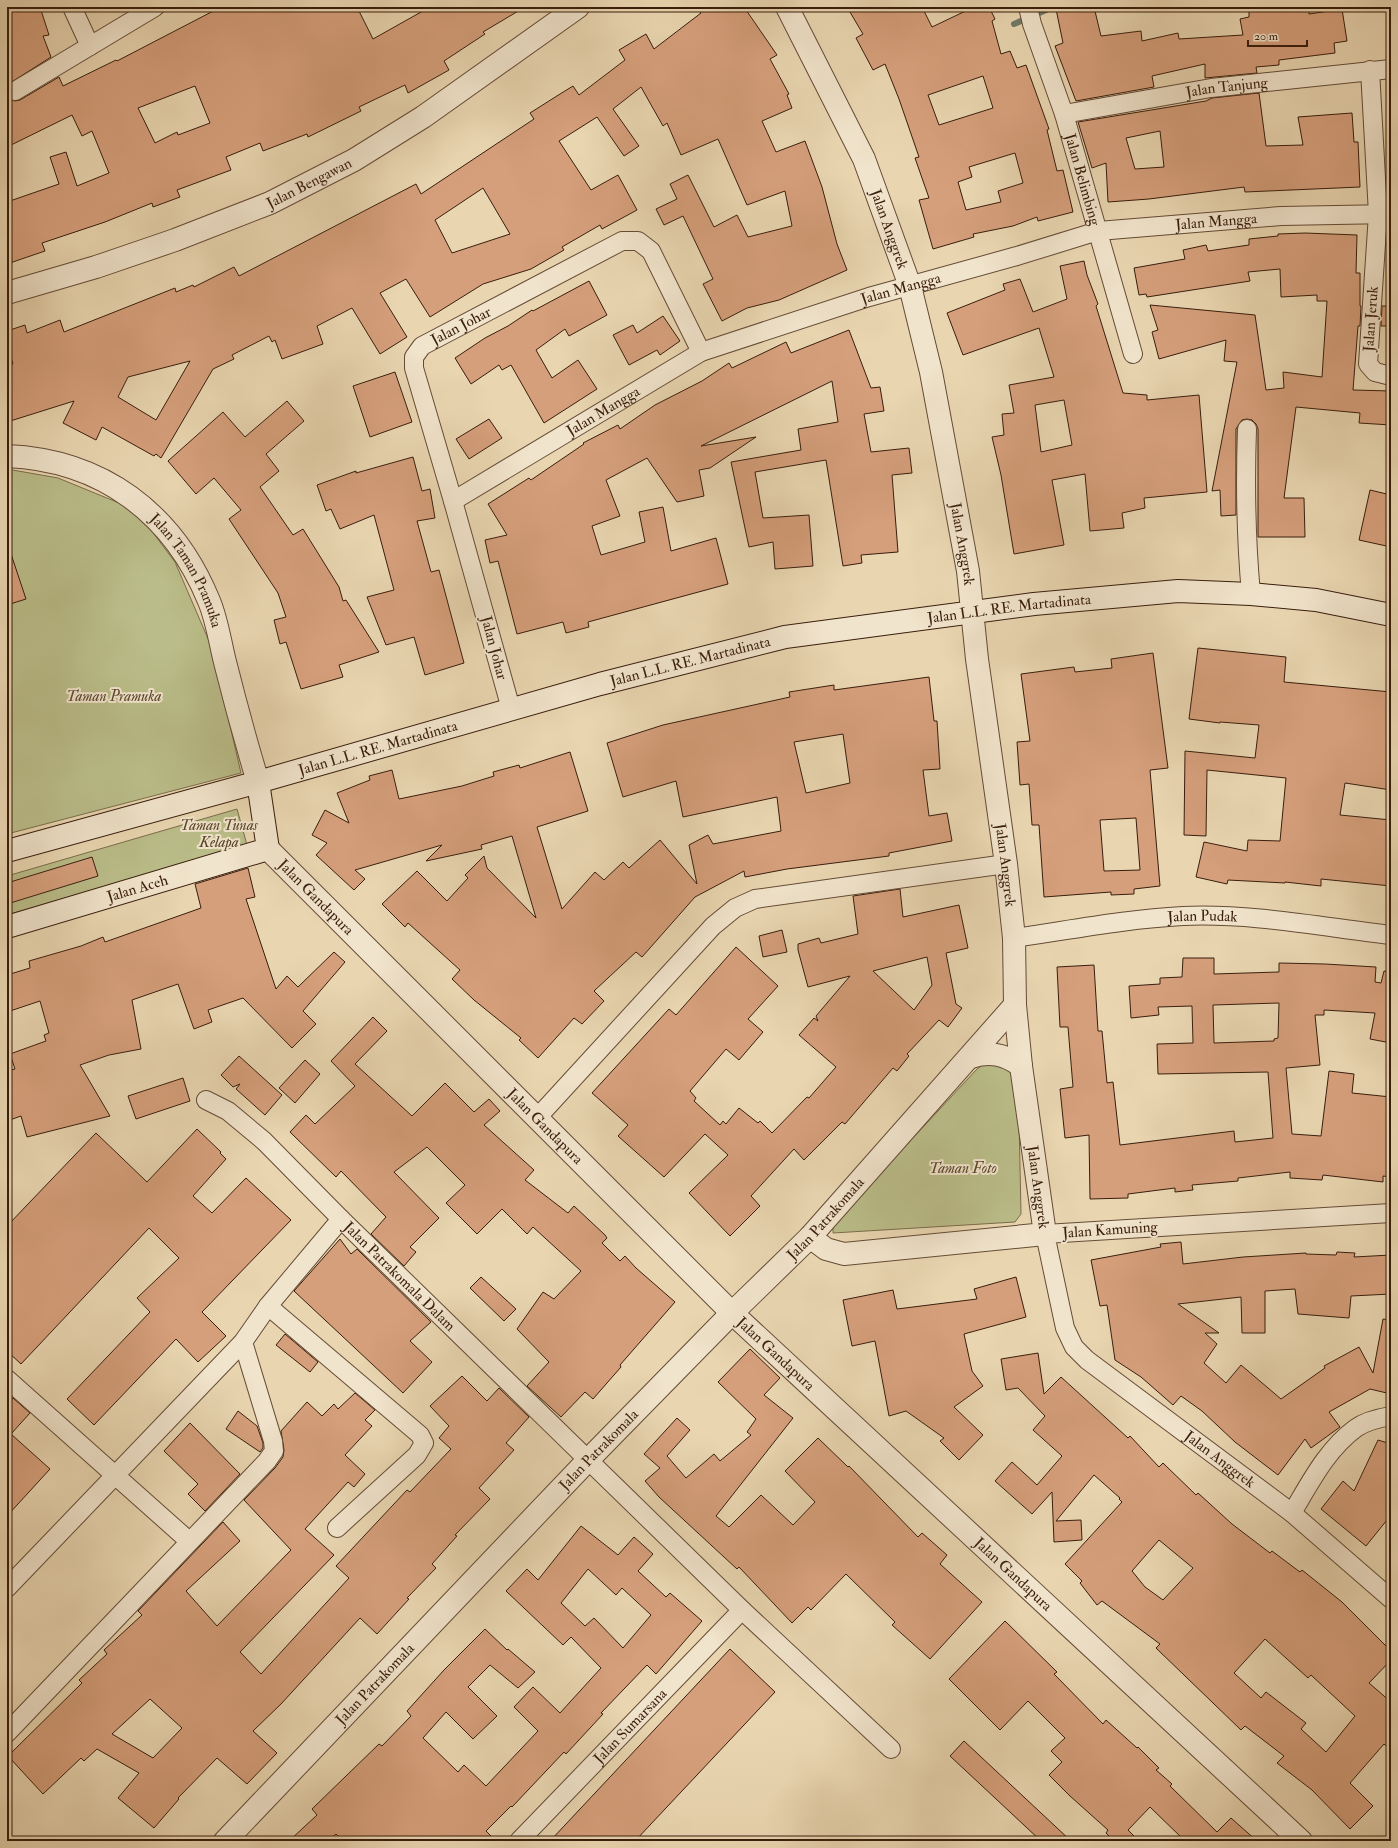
<svg xmlns="http://www.w3.org/2000/svg" width="1398" height="1848" viewBox="0 0 1398 1848" font-family="'IM FELL Double Pica',serif">
<style>
.green{fill:#babd89;stroke:#7a6d4b}
.lines{fill:none;stroke-linecap:round;stroke-linejoin:round}
.stream{stroke:#717b6b;stroke-width:6}
.building{fill:#d59f7b;stroke:#391d0d;fill-rule:evenodd}
.minor-casing{stroke:#654b36;stroke-width:20}
.tertiary-casing{stroke:#654b36;stroke-width:24}
.secondary-casing{stroke:#391d0d;stroke-width:24}
.minor{stroke:#f1e4cc;stroke-width:18}
.tertiary{stroke:#f1e4cc;stroke-width:22}
.secondary{stroke:#f1e4cc;stroke-width:22}
.labels{text-anchor:middle;dominant-baseline:central;stroke-width:4;stroke-linejoin:round;paint-order:stroke}
.street-label{font-size:15px;fill:#391d0d;stroke:#f1e4cc}
.park-label{font-size:15px;font-style:italic;fill:#59452c;stroke:#f1e4cc}
</style>
<rect width="100%" height="100%" fill="#e9d6b1"/>
<filter id="stains"><feTurbulence type="fractalNoise" baseFrequency=".005" numOctaves="4"/><feColorMatrix values="0 0 0 0 .2 0 0 0 0 .09 0 0 0 0 .02 0 0 0 .5 -.17"/></filter>
<radialGradient id="worn" r=".72"><stop offset=".6" stop-color="#630" stop-opacity="0"/><stop offset="1" stop-color="#630" stop-opacity=".3"/></radialGradient>
<path class="green" d="M7,469L58,478L124,505L151,530L175,562L212,648L241,773L7,834Z
M237,809L247,845L7,915V876Z
M989,1060L1018,1073L1021,1214L1015,1222L833,1233V1224L977,1069Z"/>
<g class="lines">
<path class="stream" d="M1014,24L1053,7"/>
</g>
<path class="building" d="M7,7H40L49,35L43,36L51,57L7,85Z
M221,7H357L373,39L430,7H525L483,32L485,34L444,61L449,70L408,93L405,85L359,107L361,111L308,137L307,134L263,151L260,143L226,157L231,170L177,190L180,197L153,207L152,203L105,222L42,243L45,251L7,264V202L59,184L50,157L66,152L77,186L109,173L92,131L82,136L72,115L7,147V97L15,101L20,100L59,77L63,86L116,60L117,61ZM195,86L210,123L178,135L177,132L155,143L138,108Z
M696,7H744L777,55L770,59L789,94L787,95L792,108L762,121L776,152L805,141L822,187L837,244L847,270L779,300L747,308L722,321L703,284L713,279L683,216L664,225L656,209L677,199L670,184L688,175L714,227L737,215L748,237L792,226L785,191L747,205L718,139L681,155L667,123L663,126L641,87L613,109L639,146L624,156L597,117L559,141L591,190L618,175L637,210L602,229L600,225L562,247L564,250L531,269L483,284L430,317L406,279L380,293L407,337L380,354L352,308L317,326L323,344L282,359L275,340L272,342L269,336L232,355L234,359L213,369L161,458L156,454L154,456L102,427L96,440L63,423L74,401L7,422V366L13,364L7,346V331L25,325L27,333L60,320L64,332L175,288L176,292L193,285L194,287L234,267L239,276L416,184L421,194L534,119L530,113L560,94L573,86L579,95L625,60L619,50L646,34L654,49L701,13ZM483,188L510,234L452,253L435,220ZM190,361L156,420L118,397L128,377Z
M847,7H922L932,27L974,7H989L995,19L992,21L1001,54L1010,51L1017,68L1026,65L1049,129L1047,130L1057,171L1063,170L1073,212L1038,221L1037,217L1013,226L973,234L974,237L933,249L919,200L929,198L915,158L919,157L899,99L885,64L873,70L856,38L863,34ZM983,76L993,108L939,125L928,95ZM1015,153L1023,183L998,191L1001,202L966,210L958,182L972,177L969,167Z
M1065,7H1094L1101,36L1141,31L1142,41L1178,33L1179,39L1243,35L1240,19L1249,17V7H1309V14L1342,9L1347,41L1334,43L1335,53L1279,60V65L1256,67L1257,73L1205,78V64L1152,76L1154,87L1076,101L1055,46L1063,43L1056,9Z
M1259,93L1266,146L1303,145L1298,117L1352,113L1354,142H1358L1360,187L1245,192L1244,187L1149,199L1108,202L1106,163L1092,168L1078,122L1206,101L1212,98ZM1160,131L1164,167L1135,169L1126,138Z
M1305,233L1357,235L1356,273H1360V306H1361L1360,326H1358L1353,390L1391,391V425L1359,423L1360,413L1296,407L1284,498H1304L1305,537H1258V429L1256,424L1252,420L1247,419L1242,420L1236,429V515L1221,516L1220,490L1212,491L1237,362L1224,361L1226,340L1159,359L1152,332L1158,330L1150,305L1255,315L1266,390L1284,388L1283,372L1322,377L1327,301H1317V295L1281,297L1280,269L1248,272L1250,281L1147,297L1146,294L1139,295L1134,268L1185,259L1183,250L1206,245L1208,251L1249,245V239L1278,236V234Z
M1084,261L1087,275L1098,304L1096,306L1123,393L1147,395V400L1199,395L1207,492L1144,498L1145,508L1122,513L1124,528L1090,531L1085,474L1052,480L1064,545L1014,554L1001,475L992,437L1004,435L1002,414L1014,413L1009,385L1054,377L1039,328L963,355L947,313L1005,290L1003,284L1020,279L1033,312L1067,299L1060,266ZM1064,400L1072,445L1041,452L1035,405Z
M589,281L607,315L569,336L565,329L536,350L552,378L578,360L597,389L544,423L511,365L502,370L499,365L471,384L455,358L485,338L508,326L532,310L533,311Z
M1382,306H1391V326H1381Z
M663,316L680,341L660,355L657,350L629,365L613,335L633,325L637,333Z
M849,330L871,388L880,387L884,411L864,414L871,452L909,448L912,473L892,475L898,552L861,555L862,563L843,566L826,460L755,472L763,518L809,515L813,566L775,569L773,542L749,547L731,462L801,450L798,429L838,422L832,381L701,446L756,437L710,468L699,470L704,496L677,502L647,458L606,480L620,516L592,526L601,555L645,542L639,512L663,507L671,551L716,538L728,584L588,622L589,627L566,633L563,622L517,634L498,561L490,563L485,540L507,535L488,504L529,478L531,480L584,444L583,443L618,425L620,429L655,405L702,381L729,363L732,368L786,342L791,353Z
M395,372L412,422L370,437L353,386Z
M287,401L304,421L266,454L279,471L260,487L293,535L303,529L339,587L343,601L346,600L379,652L339,665L343,677L301,689L286,642L280,644L274,620L286,617L278,593L229,519L241,510L214,478L196,494L168,461L223,412L245,437Z
M489,419L502,438L469,459L456,439Z
M413,457L422,491L430,489L435,518L417,521L431,572L439,570L464,663L425,675L414,637L386,645L367,597L394,590L374,515L340,529L331,509L326,511L317,485L356,471V473Z
M1370,490L1391,495V547L1359,540Z
M10,551L26,599L7,605V552Z
M1198,648L1286,657L1284,682L1391,692V790L1345,783L1340,815L1391,820V886L1321,879V886L1285,882V883L1228,880L1227,884L1196,877L1204,842L1247,851L1248,840L1280,841L1286,778L1207,770L1206,836L1184,835L1185,751L1255,758L1259,725L1220,722V723L1189,719Z
M1153,653L1168,768L1150,770L1160,886L1134,889V894L1111,895V892L1044,897L1039,825H1032L1029,784L1020,785L1017,742L1030,741L1021,674L1074,667L1075,672L1112,668L1111,659ZM1136,818L1140,870L1104,871L1100,820Z
M929,677L934,721H937L940,769L923,770L929,816L947,813L952,841L889,853V856L787,869L745,877L744,871L695,897L642,957L636,952L594,991L604,1001L582,1024L574,1018L538,1058L519,1040L521,1038L474,1000L452,979L460,970L408,923L405,927L382,904L417,871L447,901L468,878L465,875L484,856L487,868L536,918L512,836L481,845L482,849L426,861L442,845L355,870L365,879L354,890L316,855L327,843L312,835L325,810L349,823L337,793L370,780L369,776L392,770L399,799L462,786L494,776L493,772L519,765L520,768L570,752L588,811L537,827L562,909L595,872L604,880L623,862L629,868L660,840L697,884L689,845L708,835L713,844L781,831L777,797L683,817L676,781L623,797L607,743L663,725L790,697L789,692L834,685V690ZM843,734L850,783L806,793L794,742Z
M92,857L98,876L7,904V883Z
M248,868L255,897L246,899L276,989L287,976L298,987L334,952L345,962L303,1011L316,1024L292,1048L243,998L208,1010L212,1022L194,1029L178,984L132,1000L141,1049L109,1055L80,1065L110,1116L27,1137L21,1116L7,1121V1071L15,1069L10,1054L46,1041L44,1035L49,1033L40,1001L7,1012V975L30,968L29,961L81,946L103,937L105,942L201,908L195,884Z
M900,889L903,917L959,905L968,948L946,953L956,1004L962,1008L948,1027L939,1020L907,1054L909,1056L897,1071L893,1068L845,1124L842,1122L804,1160L794,1149L751,1196L760,1206L730,1236L689,1193L728,1155L705,1134L664,1177L618,1136L628,1125L592,1093L669,1009L676,1015L736,947L778,986L748,1019L763,1032L739,1060L726,1049L690,1091L696,1098L694,1101L720,1125L723,1121L726,1124L739,1108L758,1123L760,1121L772,1133L807,1097L809,1098L836,1067L799,1035L814,1018L818,1021L816,1016L850,976L808,987L798,950V944L819,938L821,943L858,934L853,896ZM927,957L932,985L914,1010L873,971Z
M782,930L787,952L763,957L759,936Z
M1183,958H1214V974L1279,972V963L1325,964L1376,967L1375,982L1381,983L1384,971L1391,972V1043L1370,1039L1375,1013L1324,1010V1015H1315L1320,1065L1286,1068L1292,1134L1321,1136L1329,1071L1354,1074L1352,1093L1391,1097V1177L1383,1176V1182L1323,1175L1322,1180L1290,1178V1172L1238,1178V1181L1192,1185L1193,1190L1175,1192V1188L1128,1194V1198L1090,1199L1089,1135L1065,1138L1060,1089L1073,1087L1068,1027H1060L1057,967L1094,965L1098,1031H1102L1107,1083L1113,1082L1120,1145L1234,1131L1235,1142L1273,1138L1268,1072L1158,1074L1157,1044L1193,1043L1192,1006L1158,1007L1159,1015L1131,1018L1129,986L1160,984V978L1182,977ZM1279,1003L1278,1038L1274,1039V1041L1214,1043L1213,1005Z
M373,1017L387,1031L355,1064L412,1116L445,1083L474,1112L489,1099L500,1111L484,1125L534,1170L525,1180L568,1213L574,1206L605,1235L607,1238L602,1243L620,1261L625,1256L636,1268L675,1302L620,1365L621,1367L593,1399L585,1392L561,1417L527,1386L549,1362L517,1329L543,1292L554,1299L581,1271L533,1227L527,1234L502,1209L477,1234L446,1203L465,1185L427,1147L394,1172L439,1218L410,1247L416,1252L404,1266L371,1234L386,1217L341,1171L336,1177L290,1132L306,1115L315,1124L355,1086L331,1061Z
M239,1056L282,1095L265,1115L236,1089L240,1084L233,1087L221,1075Z
M305,1060L320,1074L295,1103L279,1088Z
M183,1078L190,1101L136,1119L128,1096Z
M197,1129L221,1152L220,1153L226,1159L193,1196L212,1213L246,1178L291,1220L202,1312L226,1336L198,1362L176,1339L94,1425L67,1399L150,1312L137,1298L179,1258L149,1228L21,1364L7,1351V1226L96,1133L147,1182Z
M340,1239L351,1254L357,1249L431,1322L410,1341L432,1362L403,1393L294,1291Z
M1181,1242L1183,1264L1243,1257L1306,1253V1254L1336,1255L1337,1252L1355,1253L1354,1257L1391,1255V1294L1351,1296L1349,1318L1298,1314L1295,1289L1265,1291V1333H1242L1241,1297L1178,1304L1219,1333H1205L1217,1344L1204,1363L1226,1383L1241,1365L1281,1399L1325,1368L1324,1366L1359,1347L1373,1373L1383,1319L1391,1320V1394L1370,1389L1329,1412L1340,1427L1311,1448L1305,1439L1278,1475L1235,1442L1202,1411L1181,1396L1173,1405L1141,1377L1115,1360L1107,1305L1100,1306L1091,1260L1161,1247L1160,1244Z
M481,1277L516,1309L504,1321L470,1288Z
M1016,1277L1026,1317L964,1334L972,1371L983,1386L954,1407L983,1435L959,1460L940,1441L944,1438L906,1411L889,1416L875,1341L852,1346L843,1300L893,1290L897,1309L977,1299L974,1289Z
M285,1334L318,1362L310,1372L276,1345Z
M750,1349L780,1378L764,1395L793,1418L716,1516L729,1527L761,1495L793,1525L815,1502L785,1471L818,1438L848,1467L849,1466L918,1537L922,1533L947,1555L940,1564L982,1602L930,1659L892,1625L895,1622L846,1574L811,1610L808,1607L792,1623L739,1567L737,1569L659,1497L645,1481L660,1468L644,1454L677,1418L690,1430L667,1456L686,1478L714,1454L720,1461L751,1435L747,1432L756,1419L718,1382Z
M1038,1353L1044,1394L1061,1377L1128,1438L1130,1436L1159,1467L1163,1463L1196,1495L1198,1493L1232,1524L1270,1553L1272,1551L1300,1572L1302,1570L1342,1602L1391,1651V1660L1369,1683L1391,1702V1750L1384,1744L1350,1783L1373,1806L1350,1829L1312,1790L1277,1763L1284,1756L1245,1726L1241,1730L1156,1648L1160,1644L1102,1601L1097,1605L1080,1583L1082,1581L1065,1564L1122,1502L1119,1499L1120,1498L1094,1475L1056,1521L1081,1520L1082,1540L1054,1542L1052,1492L1032,1514L995,1481L1012,1462L1037,1485L1062,1456L1033,1430L1045,1416L1018,1388L1006,1390L1001,1359ZM1159,1540L1193,1568L1163,1600L1145,1587L1132,1571ZM1265,1639L1308,1678L1311,1675L1355,1716L1326,1752L1301,1729L1306,1723L1266,1692L1261,1698L1234,1673Z
M462,1376L487,1401L499,1388L529,1417L506,1443L514,1450L479,1488L490,1499L455,1535L457,1536L432,1564L436,1568L407,1598L409,1599L377,1634L360,1618L281,1704L253,1731L277,1753L247,1784L217,1758L178,1798L179,1799L154,1828L118,1798L139,1773L97,1749L84,1761L81,1758L43,1794L8,1756L82,1683L79,1680L107,1654L104,1650L142,1615L138,1611L223,1522L240,1541L186,1591L217,1626L291,1550L244,1500L275,1468L283,1457L284,1450L281,1431L307,1402L322,1416L334,1404L338,1409L355,1393L375,1410L365,1420L372,1426L345,1455L365,1474L354,1487L348,1482L305,1529L334,1555L240,1652L261,1674L349,1578L336,1566L407,1490L410,1492L451,1449L439,1438L449,1426L430,1406ZM150,1699L182,1728L153,1758L112,1734Z
M13,1398L30,1413L11,1434L50,1469L7,1516V1405Z
M238,1411L257,1426L263,1443V1448L260,1452L226,1429Z
M190,1423L240,1474L205,1511L188,1494L198,1484L164,1451Z
M1378,1440L1391,1444V1515L1366,1546L1321,1509L1343,1481L1354,1491Z
M581,1526L618,1555L634,1537L653,1554L638,1571L666,1597L670,1593L702,1621L656,1674L647,1665L601,1713L603,1714L566,1754L564,1752L512,1807L511,1806L486,1831L496,1841H343L336,1834L328,1841H289L317,1815L312,1809L379,1744L382,1746L411,1716L407,1711L444,1670L485,1629L507,1650L508,1649L535,1672L518,1688L490,1665L468,1687L497,1716L473,1739L446,1712L423,1738L458,1772L464,1765L486,1786L538,1731L514,1707L533,1687L560,1713L601,1668L571,1637L563,1645L506,1591L527,1569L538,1580ZM588,1569L616,1595L622,1588L651,1615L623,1648L594,1618L585,1626L561,1603Z
M1005,1621L1057,1672L1054,1674L1103,1724L1106,1720L1137,1748L1138,1747L1159,1768L1156,1770L1172,1784L1170,1786L1217,1832L1231,1818L1257,1841H1185L1150,1807L1128,1830L1139,1841H1114L1106,1833L1108,1830L1070,1796L1049,1775L1062,1762L1051,1751L1065,1738L1028,1701L1000,1730L949,1679Z
M730,1649L775,1692L635,1841H550Z
M964,1741L1071,1841H1041L950,1756Z"/>
<g class="lines">
<g class="minor-casing">
<g id="minor">
<path d="M72,7L90,46L155,7"/>
<path id="s1" d="M1028,7L1032,24L1064,114L1133,354"/>
<path d="M1370,70L1378,214L1368,364L1375,372L1391,376"/>
<path d="M15,91L90,46"/>
<path id="s2" d="M1064,114L1211,88L1391,69"/>
<path d="M1247,429C1245,485 1246,539 1251,594"/>
<path id="s3" d="M453,501L701,352L869,297L1017,256L1098,231L1281,216L1391,214"/>
<path id="s4" d="M511,709L453,501L414,368V357L422,346L622,241H638L651,251L701,352"/>
<path id="s5" d="M1014,938C1070,930 1126,919 1183,916C1252,913 1322,927 1391,935"/>
<path id="s6" d="M206,1100L228,1111L264,1141L341,1219L742,1610L891,1749"/>
<path d="M537,1118L713,926L735,908L755,899L1006,864"/>
<path id="s7" d="M1391,1213L1045,1234L1065,1328L1074,1347L1087,1360L1292,1513L1391,1599"/>
<path d="M7,1379L189,1541"/>
<path d="M1292,1513C1310,1483 1327,1449 1356,1428C1366,1421 1379,1418 1391,1416"/>
<path d="M337,1528L417,1455L424,1443L420,1435L268,1306L341,1219"/>
<path d="M7,1588L243,1342L268,1306"/>
<path d="M7,1733L267,1461L274,1451L273,1441L243,1342"/>
<path id="s8" d="M519,1841L742,1610"/>
</g>
</g>
<g class="tertiary-casing">
<g id="tertiary">
<path id="s9" d="M787,7L864,159L910,286L931,372L968,571L977,659L1006,864L1014,938L1015,1005L1021,1066L1045,1234L844,1254L826,1249L810,1237"/>
<path id="s10" d="M7,293L96,267L175,240L270,203L354,160L423,117L578,7"/>
<path id="s11" d="M7,456C102,460 173,513 209,601C217,620 220,642 225,662C235,702 246,742 258,782"/>
<path id="s12" d="M268,849L732,1313L1301,1841"/>
<path d="M971,1057C990,1051 1005,1054 1021,1066"/>
<path id="s13" d="M225,1841L589,1459L732,1313L810,1237L1015,1005"/>
</g>
</g>
<g class="secondary-casing">
<g id="secondary">
<path id="s14" d="M7,851L258,782L600,684L785,637L1034,604L1178,591L1251,594L1316,600L1391,615"/>
<path id="s15" d="M7,927L268,849L258,782"/>
</g>
</g>
<use href="#minor" class="minor"/>
<use href="#tertiary" class="tertiary"/>
<use href="#secondary" class="secondary"/>
</g>
<g class="labels">
<g class="street-label">
<text stroke="none"><textPath href="#s2" startOffset="165">Jalan Tanjung</textPath></text>
<text stroke="none"><textPath href="#s1" startOffset="181">Jalan Belimbing</textPath></text>
<text stroke="none"><textPath href="#s10" startOffset="322">Jalan Bengawan</textPath></text>
<text stroke="none"><textPath href="#s3" startOffset="823">Jalan Mangga</textPath></text>
<text stroke="none"><textPath href="#s9" startOffset="245">Jalan Anggrek</textPath></text>
<text stroke="none"><textPath href="#s3" startOffset="499">Jalan Mangga</textPath></text>
<text transform="translate(1371 319) rotate(-86)">Jalan Jeruk</text>
<text stroke="none"><textPath href="#s4" startOffset="423">Jalan Johar</textPath></text>
<text stroke="none"><textPath href="#s3" startOffset="175">Jalan Mangga</textPath></text>
<text stroke="none"><textPath href="#s9" startOffset="569">Jalan Anggrek</textPath></text>
<text stroke="none"><textPath href="#s11" startOffset="226">Jalan Taman Pramuka</textPath></text>
<text stroke="none"><textPath href="#s14" startOffset="1033">Jalan L.L. RE. Martadinata</textPath></text>
<text transform="translate(494 648) rotate(75)">Jalan Johar</text>
<text stroke="none"><textPath href="#s14" startOffset="709">Jalan L.L. RE. Martadinata</textPath></text>
<text stroke="none"><textPath href="#s14" startOffset="385">Jalan L.L. RE. Martadinata</textPath></text>
<text stroke="none"><textPath href="#s9" startOffset="893">Jalan Anggrek</textPath></text>
<text stroke="none"><textPath href="#s15" startOffset="136">Jalan Aceh</textPath></text>
<text stroke="none"><textPath href="#s12" startOffset="68">Jalan Gandapura</textPath></text>
<text stroke="none"><textPath href="#s5" startOffset="190">Jalan Pudak</textPath></text>
<text stroke="none"><textPath href="#s12" startOffset="392">Jalan Gandapura</textPath></text>
<text stroke="none"><textPath href="#s9" startOffset="1217">Jalan Anggrek</textPath></text>
<text stroke="none"><textPath href="#s13" startOffset="865">Jalan Patrakomala</textPath></text>
<text transform="translate(1110 1230) rotate(-4)">Jalan Kamuning</text>
<text stroke="none"><textPath href="#s6" startOffset="263">Jalan Patrakomala Dalam</textPath></text>
<text stroke="none"><textPath href="#s12" startOffset="716">Jalan Gandapura</textPath></text>
<text stroke="none"><textPath href="#s13" startOffset="541">Jalan Patrakomala</textPath></text>
<text stroke="none"><textPath href="#s7" startOffset="648">Jalan Anggrek</textPath></text>
<text stroke="none"><textPath href="#s12" startOffset="1040">Jalan Gandapura</textPath></text>
<text stroke="none"><textPath href="#s13" startOffset="217">Jalan Patrakomala</textPath></text>
<text stroke="none"><textPath href="#s8" startOffset="160">Jalan Sumarsana</textPath></text>
</g>
<g class="park-label">
<text x="114" y="696">Taman Pramuka</text>
<text x="219" y="825">Taman Tunas<tspan x="219" dy="17">Kelapa</tspan></text>
<text x="963" y="1168">Taman Foto</text>
</g>
</g>
<rect width="1398" height="1848" fill="none" stroke="#e9d6b1" stroke-width="24"/>
<rect x="8" y="8" width="1382" height="1832" fill="none" stroke="#391d0d" stroke-width="2"/>
<rect x="12" y="12" width="1374" height="1824" fill="none" stroke="#391d0d"/>
<path d="M1248 40v6h59v-6" fill="none" stroke="#391d0d" stroke-width="2"/>
<text x="1254" y="40" font-size="12" fill="#391d0d" stroke="#f1e4cc" stroke-width="3" paint-order="stroke">20 m</text>
<rect width="100%" height="100%" filter="url(#stains)"/>
<rect width="100%" height="100%" fill="url(#worn)"/>
</svg>
